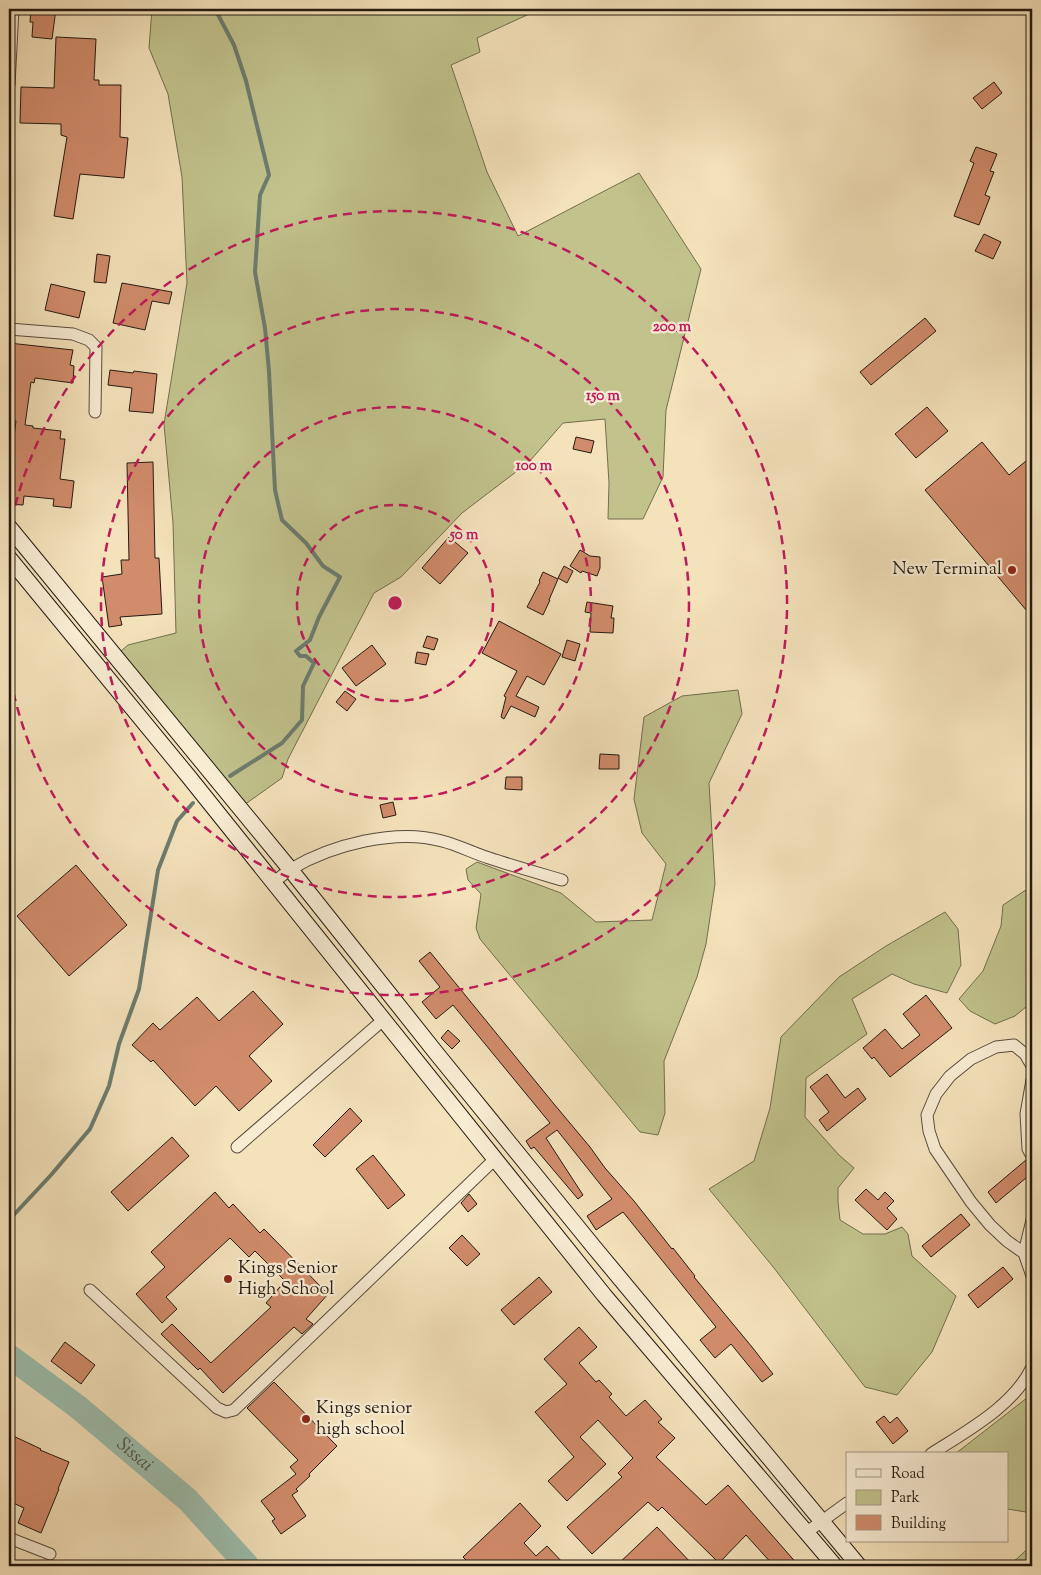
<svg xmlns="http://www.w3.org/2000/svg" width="1041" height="1575" viewBox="0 0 1041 1575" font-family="'Sorts Mill Goudy',serif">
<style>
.green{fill:#c1c28c;stroke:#726e4e}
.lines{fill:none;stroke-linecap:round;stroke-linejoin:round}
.stream{stroke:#6c7c6f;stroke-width:4}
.river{stroke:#9cbead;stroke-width:24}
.building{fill:#d18c6c;stroke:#241a11}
.street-casing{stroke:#584c3c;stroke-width:13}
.secondary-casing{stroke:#241a11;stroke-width:17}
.street{stroke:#f8ecd3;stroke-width:11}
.secondary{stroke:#f8ecd3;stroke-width:15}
.ring{fill:none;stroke:#c2185b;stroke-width:2.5;stroke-dasharray:9 6}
.poi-dot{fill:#8f2418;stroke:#f8ecd3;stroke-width:2}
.labels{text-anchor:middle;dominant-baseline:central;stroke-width:4.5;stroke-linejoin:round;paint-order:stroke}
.poi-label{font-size:18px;fill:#241a11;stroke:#f8ecd3;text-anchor:start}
.water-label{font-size:19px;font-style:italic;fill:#4e5348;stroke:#f8ecd3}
.centre{fill:#c2185b;stroke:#f8ecd3;stroke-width:2.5}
.ring-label{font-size:15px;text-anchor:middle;font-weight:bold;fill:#c2185b;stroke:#f8ecd3;stroke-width:4.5;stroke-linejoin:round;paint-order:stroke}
</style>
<rect width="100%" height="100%" fill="#f4e2bb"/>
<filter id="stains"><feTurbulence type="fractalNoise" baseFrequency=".004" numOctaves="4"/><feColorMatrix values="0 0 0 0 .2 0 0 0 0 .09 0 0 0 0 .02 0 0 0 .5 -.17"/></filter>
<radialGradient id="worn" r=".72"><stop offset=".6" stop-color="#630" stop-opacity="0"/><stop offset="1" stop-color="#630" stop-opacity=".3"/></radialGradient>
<path class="green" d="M152,9H540L477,38L480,52L451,65L487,172L518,236L639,173L701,269L666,410L663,477L643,519H608L609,483L605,419L563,423L529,462L462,513L401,577L374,593L288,759L282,778L244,805L120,652L128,645L176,633L173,523L164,424L187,283L182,177L168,94L149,48Z
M738,690L742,714L709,783L715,884L706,944L697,977L664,1061L665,1113L658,1135L640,1132L480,939L476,928L481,894L468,880L466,869L477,862L561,893L596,922L652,920L666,864L642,833L634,799L644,717L682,696Z
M1032,886V1002L1015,1016L995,1024L970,1011L959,999L983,971L1001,926L1003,905Z
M945,912L958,929L961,965L947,993L914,984L892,974L852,999L867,1034L806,1078L805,1117L839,1155L854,1168L838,1188V1202L840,1220L863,1234H885L902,1227L908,1234L912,1256L956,1296L932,1352L897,1395L865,1387L774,1268L709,1189L754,1161L770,1108L781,1037L839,977L886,946Z
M1032,1394V1513L1007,1509V1454H955Z
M1032,1545V1566H1012V1563Z"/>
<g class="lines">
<path class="stream" d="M215,9L234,45L246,81L269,175L260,195L255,272L265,328L269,371L275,490L282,520L306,543L323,566L340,577L319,617L310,640L296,651L300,656H306L314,663L303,686L302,720L282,743L230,776
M9,1220L51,1175L90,1129L109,1086L119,1044L139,989L158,870L177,821L193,803"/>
<path class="river" id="s1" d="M9,1356L78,1407L188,1500L248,1566"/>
</g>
<path class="building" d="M31,9H56L52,39L32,37L33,22H30Z
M56,37L96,39L94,80H99V85H121L120,137L128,138L124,178L80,174L73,219L54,216L67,137L61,135V124L20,123L21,87L54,88Z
M994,82L1002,93L982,109L973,98Z
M976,147L997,154L990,171L994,172L985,195L990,197L979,225L954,216L974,163L970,161Z
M984,234L1001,242L993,259L975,251Z
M97,254L110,256L106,283L94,282Z
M122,283L172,292L169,304L152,301L145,330L113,323Z
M51,284L85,292L79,318L45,310Z
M925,318L936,331L871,385L860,372Z
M9,343L73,350L70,365L74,366L73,383L35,378L34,383L31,382L25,425L33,426V428L61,431L60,439H65L60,479L74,481L71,508L53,506L54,499L24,496L23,505L9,504L10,482H9V467L10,468L16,421L9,420V393L10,380H9Z
M110,370L133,373L134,371L157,374L153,413L129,411L132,388L108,385Z
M927,407L948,431L916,458L895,434Z
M576,437L594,441L591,453L573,449Z
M982,442L1009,475L1032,456V617L925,490Z
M153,462L155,558H159L162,614L120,617L122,625L109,627L102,577L122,574L121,560H129L127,463Z
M449,537L468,553L440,584L422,568Z
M580,550L590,556L600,557V568L597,576L582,571L581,573L570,566Z
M564,566L573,571L567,583L558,578Z
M543,572L558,579L549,600H550L543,615L527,607L540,582L539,581Z
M587,602L613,606L611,618H614L613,633L590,632L591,613L585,612Z
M499,621L561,654L544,685L527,676L516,696L539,707L535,717L511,706L504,719L501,717L506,697L504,696L517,671L482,653Z
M427,636L438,639L434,650L423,647Z
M567,640L580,644L575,661L562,657Z
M372,645L386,664L356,686L342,668Z
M417,652L429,654L426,665L415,663Z
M345,691L356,699L347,711L336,702Z
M600,754L619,755V769H599Z
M506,777H522V790L505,789Z
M393,802L396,815L383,818L380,805Z
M76,865L127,925L69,976L17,916Z
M430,952L554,1104L590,1147L605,1168L634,1201L672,1249L673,1248L695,1276L694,1277L752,1347L773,1374L762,1382L731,1344L715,1358L700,1340L716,1327L623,1212L596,1230L587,1216L612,1199L557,1130L546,1138L583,1195L578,1199L534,1147L531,1149L526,1141L550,1123L453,1005L436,1019L422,1002L440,987L419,961Z
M253,991L283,1024L249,1056L272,1081L239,1111L216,1086L195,1106L153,1060L151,1062L132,1045L153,1023L160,1030L197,997L219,1021Z
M926,995L952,1028L890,1077L874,1057L872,1059L863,1048L885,1029L902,1049L920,1035L903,1014Z
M448,1030L460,1041L452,1049L441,1038Z
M827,1074L845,1098L858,1088L866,1099L827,1131L819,1120L829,1112L810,1087Z
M350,1108L362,1121L325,1157L313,1145Z
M172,1137L189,1156L128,1211L111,1192Z
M373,1155L405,1195L388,1209L356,1169Z
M1026,1160L1032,1166V1173L996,1203L988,1192Z
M866,1189L878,1200L885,1192L894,1201L887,1208L897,1219L887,1230L855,1200Z
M215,1192L229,1208L233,1204L260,1233L264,1229L328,1294L306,1319L313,1324L302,1334L294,1327L223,1393L200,1368L198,1370L161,1334L172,1324L211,1363L271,1307L266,1303L285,1281L255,1251L249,1257L230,1238L166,1297L177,1309L162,1323L136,1294L165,1267L151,1252Z
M469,1194L477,1204L468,1212L461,1203Z
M961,1214L970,1225L931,1257L922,1246Z
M462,1235L480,1254L467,1266L449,1248Z
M1003,1267L1013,1279L978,1308L968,1295Z
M539,1277L552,1292L514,1325L501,1310Z
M579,1327L597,1347L579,1363L596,1382L599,1380L612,1394L609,1397L626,1416L645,1400L662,1419L658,1422L675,1438L656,1457L706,1505L728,1485L799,1566H774L746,1535L719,1563L662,1507L658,1511L648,1502L592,1554L567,1527L622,1477L618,1473L633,1458L598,1420L580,1437L606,1464L567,1501L548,1481L574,1457L535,1412L567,1384L544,1359Z
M65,1342L95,1365L81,1384L51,1361Z
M274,1382L337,1446L309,1474L310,1476L296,1489L298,1491L292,1495L306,1516L281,1534L272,1521L275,1519L261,1501L296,1474L290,1467L298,1460L247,1408Z
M884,1416L890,1423L897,1417L908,1431L893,1444L876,1422Z
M9,1434L41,1449L40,1450L69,1462L58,1489H59L41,1533L18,1523L24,1508L9,1501L14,1486L9,1484Z
M520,1503L541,1526L524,1543L536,1556L547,1546L566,1566H472L463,1557Z
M657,1527L694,1566H616Z"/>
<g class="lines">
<g class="street-casing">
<path id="street" d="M9,85L13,9
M9,329L73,334L89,340L96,347L95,412
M273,883C279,878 285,873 291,869C331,845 396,828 442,841C458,845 473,853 489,858C513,866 538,873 562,880
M1032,1066L1025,1054L1014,1045L996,1047L971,1059L950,1076L936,1094L927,1115L929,1131L935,1149L971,1202L990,1225L1007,1241L1024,1253L1032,1276
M1032,1080L1026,1114L1028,1149L1032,1156
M237,1147L383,1020
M1024,1253L1032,1220
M90,1290L217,1408L226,1412L234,1410L495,1159
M931,1454C965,1432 1014,1406 1032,1367
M807,1532L847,1503
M9,1538L50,1554"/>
</g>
<g class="secondary-casing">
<path id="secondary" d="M9,527L290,869L437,1054L593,1246L859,1566
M9,558L189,777L604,1295L835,1566"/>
</g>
<use href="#street" class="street"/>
<use href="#secondary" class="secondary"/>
</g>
<g class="ring">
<circle cx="395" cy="603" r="98"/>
<circle cx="395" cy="603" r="196"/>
<circle cx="395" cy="603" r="294"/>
<path d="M9 535A392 392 0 1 1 9 671"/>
</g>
<g class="poi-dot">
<circle cx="1012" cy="570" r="5"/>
<circle cx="228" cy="1279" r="5"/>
<circle cx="306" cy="1419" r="5"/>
</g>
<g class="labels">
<g class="poi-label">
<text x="1002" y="570" text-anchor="end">New Terminal</text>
<text x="238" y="1269">Kings Senior<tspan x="238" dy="21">High School</tspan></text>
<text x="316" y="1409">Kings senior<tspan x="316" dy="21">high school</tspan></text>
</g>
<g class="water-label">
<text stroke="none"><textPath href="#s1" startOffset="160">Sissai</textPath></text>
</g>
</g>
<circle cx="395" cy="603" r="8" class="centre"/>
<g class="ring-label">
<text x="672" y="331">200 m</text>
<text x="603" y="400">150 m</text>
<text x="534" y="470">100 m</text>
<text x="464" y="539">50 m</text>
</g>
<rect width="1041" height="1575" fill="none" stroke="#f4e2bb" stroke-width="30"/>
<rect x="10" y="10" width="1021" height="1555" fill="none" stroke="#241a11" stroke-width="2.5"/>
<rect x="15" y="15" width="1011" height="1545" fill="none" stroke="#241a11"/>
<rect x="846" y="1452" width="162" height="90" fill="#f8ecd3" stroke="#a39885"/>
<rect x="856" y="1469" width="25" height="8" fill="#f8ecd3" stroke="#a39885"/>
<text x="891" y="1478" font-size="15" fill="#241a11">Road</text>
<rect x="856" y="1490" width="25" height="15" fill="#c1c28c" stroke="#a39885"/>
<text x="891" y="1502" font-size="15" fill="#241a11">Park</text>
<rect x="856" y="1515" width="25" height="15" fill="#d18c6c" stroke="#a39885"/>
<text x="891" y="1528" font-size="15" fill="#241a11">Building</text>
<rect width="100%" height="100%" filter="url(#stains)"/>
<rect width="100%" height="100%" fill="url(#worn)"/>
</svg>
